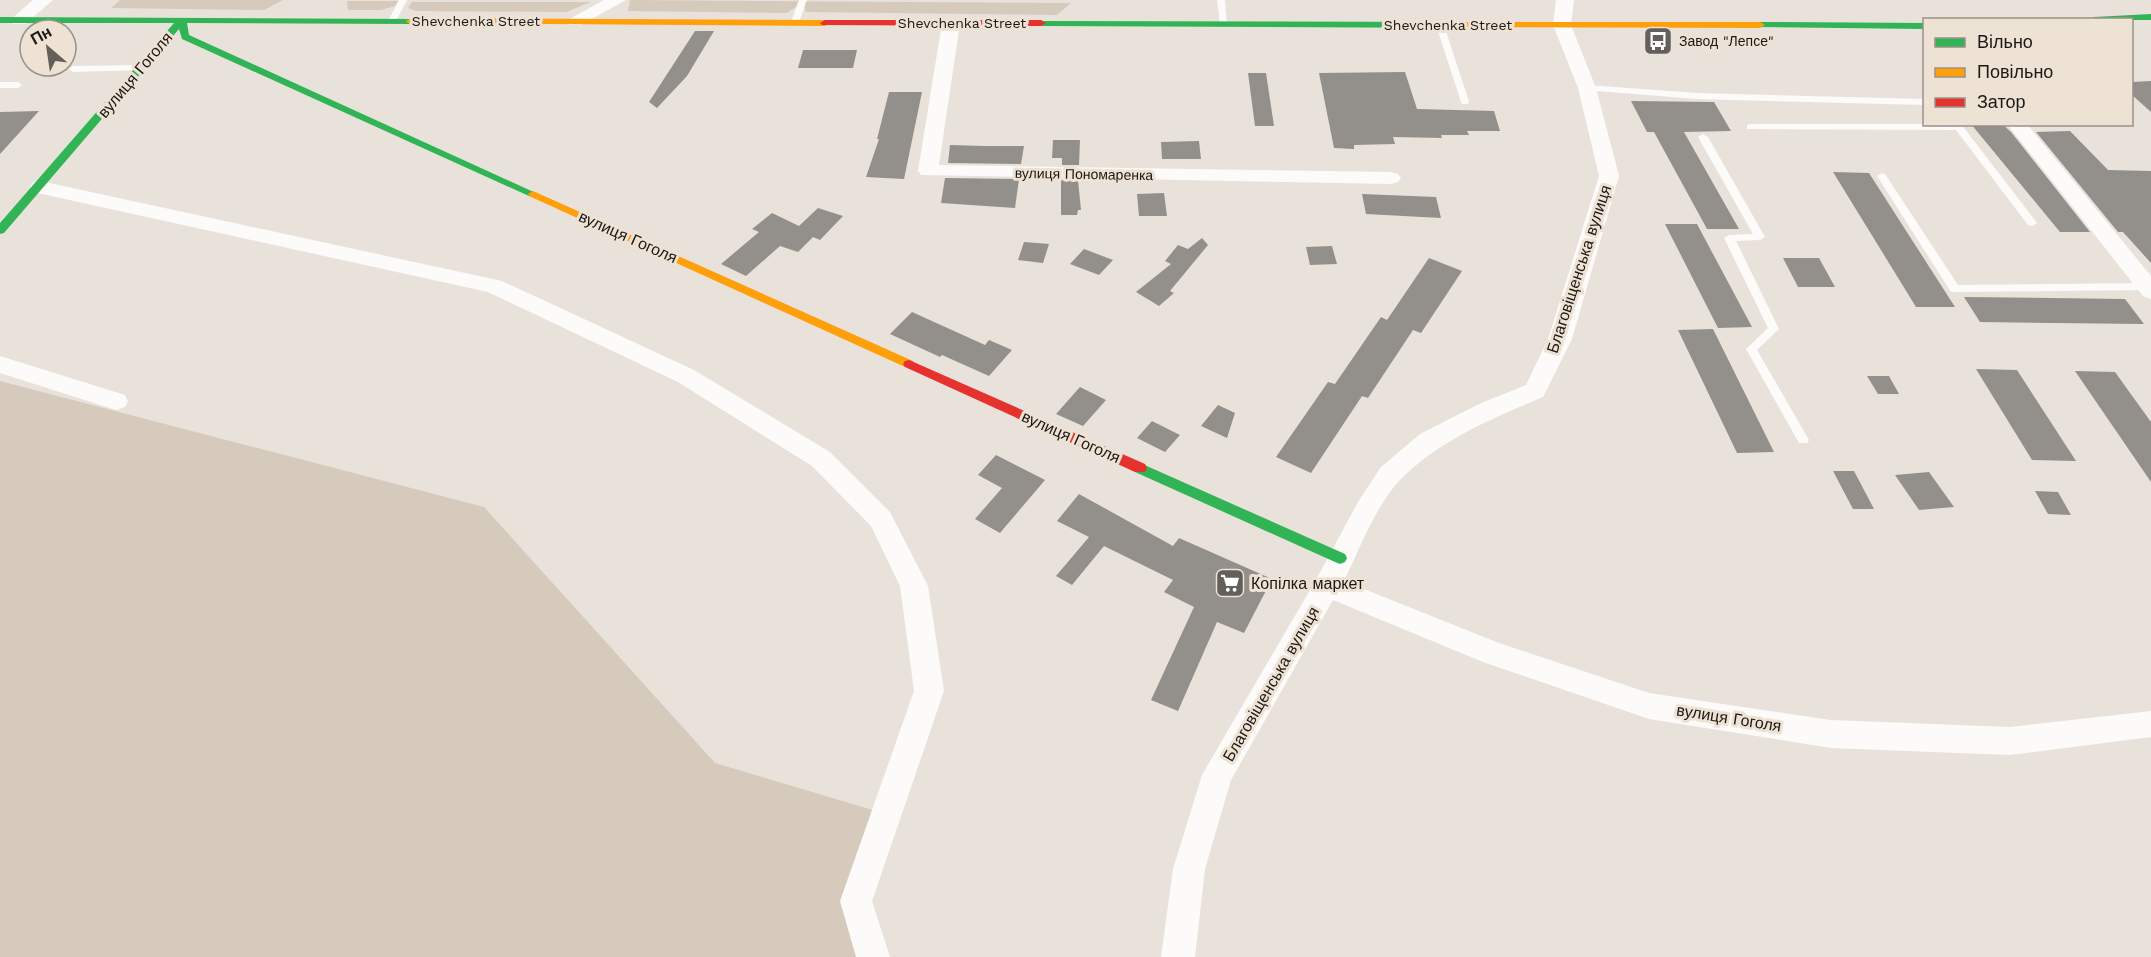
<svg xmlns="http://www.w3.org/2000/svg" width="2151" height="957" viewBox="0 0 2151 957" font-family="'Work Sans',sans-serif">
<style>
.green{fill:#d6cabd}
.building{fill:#938f8a}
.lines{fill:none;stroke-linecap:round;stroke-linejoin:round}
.lane{fill:#fcfbfa;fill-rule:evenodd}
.street{fill:#fcfbfa;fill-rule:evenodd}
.fast{fill:#30b455;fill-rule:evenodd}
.slow{fill:#ff9f0a;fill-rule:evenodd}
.jam{fill:#e5322d;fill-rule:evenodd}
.labels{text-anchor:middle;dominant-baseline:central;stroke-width:6;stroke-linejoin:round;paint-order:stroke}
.far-street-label{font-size:14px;fill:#1c1814;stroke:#eee2d5}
.far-poi-label{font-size:14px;fill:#1c1814;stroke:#eee2d5;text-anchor:start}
.street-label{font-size:16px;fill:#1c1814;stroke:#eee2d5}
.poi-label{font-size:16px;fill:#1c1814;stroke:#eee2d5;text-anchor:start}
</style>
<rect width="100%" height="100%" fill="#e8e2db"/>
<path class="green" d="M120,0H283L264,10L111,8Z
M630,0L1071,3L1057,15L806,12L803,2L787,13L628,11Z
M347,1H398L395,6L381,10H348Z
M412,2H591L566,12L416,11L408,8Z
M0,381L484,507L715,763L886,814L856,900L873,957H0Z"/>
<path class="building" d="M695,31H714L687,76L657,108L649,102Z
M803,50H857L853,68H798Z
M1405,72L1417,109L1494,111L1500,131H1467L1469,135H1441L1442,138L1393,137L1395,144L1354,145V149L1334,148L1319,73Z
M1248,73H1266L1274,126H1255Z
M2151,81V112L2132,95V82Z
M889,92H922L904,179L866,177L879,139H877Z
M1631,101L1714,102L1731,131L1684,132L1739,229H1707L1654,132H1647Z
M39,111L0,154V112Z
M1971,124H2002L2011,132L2090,232H2060Z
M2070,131L2108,170L2151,171V263L2123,232H2118L2036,132Z
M1053,140H1080L1079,165H1062V158H1052Z
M1199,141L1201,159H1162L1161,142Z
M950,145L985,146H1024L1021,164L948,163Z
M1833,172L1869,173L1955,307H1916Z
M945,178L1019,179L1015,208L941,203Z
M1061,180H1078L1081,210H1078L1077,215H1061Z
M1164,193L1167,216H1139L1137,194Z
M1362,194L1436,197L1441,218L1366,214Z
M818,208L843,216L820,240L813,237L798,252L780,246L746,276L721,264L759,232L752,229L772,213L799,226Z
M1665,224H1697L1752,327L1718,328Z
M1202,238L1208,245L1170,291L1174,293L1159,306L1136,292L1171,264L1165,261L1178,245L1188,249Z
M1024,242L1049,244L1043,263L1018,260Z
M1332,246L1337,264L1310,265L1306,247Z
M1084,249L1113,260L1099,275L1070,264Z
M1429,258L1462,271L1421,333L1413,330L1368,398L1362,396L1311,473L1276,457L1328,382L1335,384L1381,317L1387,320Z
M1783,258H1819L1835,287H1798Z
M1964,297L2125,299L2144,324L1980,322Z
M912,312L985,345L989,340L1012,350L989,376L942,355L940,357L890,334Z
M1713,329L1774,452L1737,453L1678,330Z
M1976,369L2017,370L2076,461L2032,460Z
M2075,371L2115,372L2151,422V482Z
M1867,376H1889L1899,394H1878Z
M1080,387L1106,400L1083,426L1056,414Z
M1218,405L1235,413L1227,438L1201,426Z
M1152,421L1180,435L1165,452L1137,438Z
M996,455L1045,480L1000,533L975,519L1002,488L978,475Z
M1833,471H1854L1874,509H1853Z
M1929,472L1954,507L1919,510L1895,475Z
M2035,491L2058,492L2071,515L2048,514Z
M1079,494L1173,546L1179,538L1272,579L1244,633L1217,622L1178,711L1151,700L1194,607L1164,592L1173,580L1104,546L1072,585L1056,576L1089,537L1057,521Z"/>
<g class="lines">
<path class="lane" d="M399,0H407L395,23H389L388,21Z
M799,0H807L799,22L795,24L791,22Z
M1217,0H1225L1227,26L1220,24Z
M1437,23L1444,25L1469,102L1468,104H1462L1461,102L1436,25Z
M141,65L145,68L144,70L73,72L69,69L73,66Z
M0,82H18L22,85L18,88H0Z
M1587,85L1697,93L1924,99V105L1697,99L1584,90L1583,88Z
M1750,124H1961L2037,223L2032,226L2028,225L1956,130L1747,129V125Z
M1703,134L1708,137L1765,237L1760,240L1736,241L1779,329L1757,350L1809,440L1807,443H1799L1746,349L1768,328L1724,238L1729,235L1753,234L1698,137Z
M1882,173L1885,174L1958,285L2148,283L2151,284V290L1951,292L1877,176Z"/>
<path class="street" d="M33,0H53L25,24H13L10,20Z
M604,0H626L581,25H569L566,21Z
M1556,0H1574L1571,25L1596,88L1619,176L1572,339L1543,397C1493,418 1439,440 1400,480C1376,505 1359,550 1344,581L1499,643L1649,693L1831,720L2010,727L2151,711V737L2010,755L1831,748L1649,719L1483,662L1333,600L1231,780L1205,869L1195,957H1161L1173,869L1202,775L1317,578L1358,502L1381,467L1420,434L1479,404L1526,385L1548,339L1599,176L1578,88L1553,25Z
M951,18L960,23L939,165L1391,172L1398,174L1401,178L1398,182L1391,184L921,175L918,171L942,23Z
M2007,124H2027L2151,276V299L2143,296Z
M40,181L502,281L694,370L830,452L890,512L928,586L944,691L872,901L890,957H856L840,901L914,691L900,586L871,526L812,466L678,382L488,292L33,192L30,187L33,182Z
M0,356L125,395L128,401L125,407L116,410L0,373Z"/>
<path class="fast" d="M2151,14V20H2090L2094,17Z
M0,17L414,19L416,21L411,24L187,23L189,35L538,194L533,197L529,196L182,39L179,29L4,233L0,234V223L174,23H0Z
M1038,21L1459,22L1464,25L1459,28L1041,26L1036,23Z
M1760,22L1924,23V29L1757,27V23Z
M1140,463L1345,554L1347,558L1345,562L1340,564L1335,562L1135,472L1133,468L1135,464Z"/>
<path class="slow" d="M411,18L825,20L830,23L825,26L408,23L406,21Z
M1459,22H1760L1765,25L1760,28L1456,27V23Z
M533,191L913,361L915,364L909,368L905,367L529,196L528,194Z"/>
<path class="jam" d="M825,20H1041L1046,23L1041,26L822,25L820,23Z
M909,360L1145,464L1147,468L1145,472H1135L905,367L903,364L905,361Z"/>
</g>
<defs>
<g id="bus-square" transform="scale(1.5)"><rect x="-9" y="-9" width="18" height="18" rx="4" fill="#635f5a" stroke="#eee2d5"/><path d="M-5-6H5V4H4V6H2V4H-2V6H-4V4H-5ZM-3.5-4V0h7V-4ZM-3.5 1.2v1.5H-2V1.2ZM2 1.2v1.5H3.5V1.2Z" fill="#fff"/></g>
<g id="supermarket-square" transform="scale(1.5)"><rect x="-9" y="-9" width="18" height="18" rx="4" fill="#635f5a" stroke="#eee2d5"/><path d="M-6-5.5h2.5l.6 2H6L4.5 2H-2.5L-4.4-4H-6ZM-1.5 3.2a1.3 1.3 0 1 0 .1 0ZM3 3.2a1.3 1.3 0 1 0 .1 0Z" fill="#fff"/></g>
</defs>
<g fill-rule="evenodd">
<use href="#bus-square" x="1658" y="41"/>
<use href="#supermarket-square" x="1230" y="583"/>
</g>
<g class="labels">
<g class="far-street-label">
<text x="476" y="21">Shevchenka Street</text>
<text x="962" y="23">Shevchenka Street</text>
<text x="1448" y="25">Shevchenka Street</text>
<text transform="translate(1084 174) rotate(1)">вулиця Пономаренка</text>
</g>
<g class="far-poi-label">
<text x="1679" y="41">Завод "Лепсе"</text>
</g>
<g class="street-label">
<text transform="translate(135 75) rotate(-50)">вулиця Гоголя</text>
<text transform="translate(628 237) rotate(24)">вулиця Гоголя</text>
<text transform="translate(1579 269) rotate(-72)">Благовіщенська вулиця</text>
<text transform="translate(1071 437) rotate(24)">вулиця Гоголя</text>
<text transform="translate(1271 684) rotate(-60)">Благовіщенська вулиця</text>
<text transform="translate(1729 718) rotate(9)">вулиця Гоголя</text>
</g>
<g class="poi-label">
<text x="1251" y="583">Копілка маркет</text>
</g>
</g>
<rect x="1923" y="18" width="210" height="108" fill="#eee2d5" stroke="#9a9188" stroke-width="1.5"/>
<rect x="1935" y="38" width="30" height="9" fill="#30b455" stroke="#9a9188" stroke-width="1.5"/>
<text x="1977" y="48" font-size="18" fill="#1c1814">Вільно</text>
<rect x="1935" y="68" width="30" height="9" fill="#ff9f0a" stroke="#9a9188" stroke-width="1.5"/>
<text x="1977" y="78" font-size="18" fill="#1c1814">Повільно</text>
<rect x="1935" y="98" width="30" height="9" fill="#e5322d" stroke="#9a9188" stroke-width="1.5"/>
<text x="1977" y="108" font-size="18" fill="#1c1814">Затор</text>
<g transform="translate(48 48) rotate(331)"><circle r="28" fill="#eee2d5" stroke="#9a9188" stroke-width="1.5"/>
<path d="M0-4.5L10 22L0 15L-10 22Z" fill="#635f5a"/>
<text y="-9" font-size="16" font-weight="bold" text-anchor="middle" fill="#1c1814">Пн</text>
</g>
</svg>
